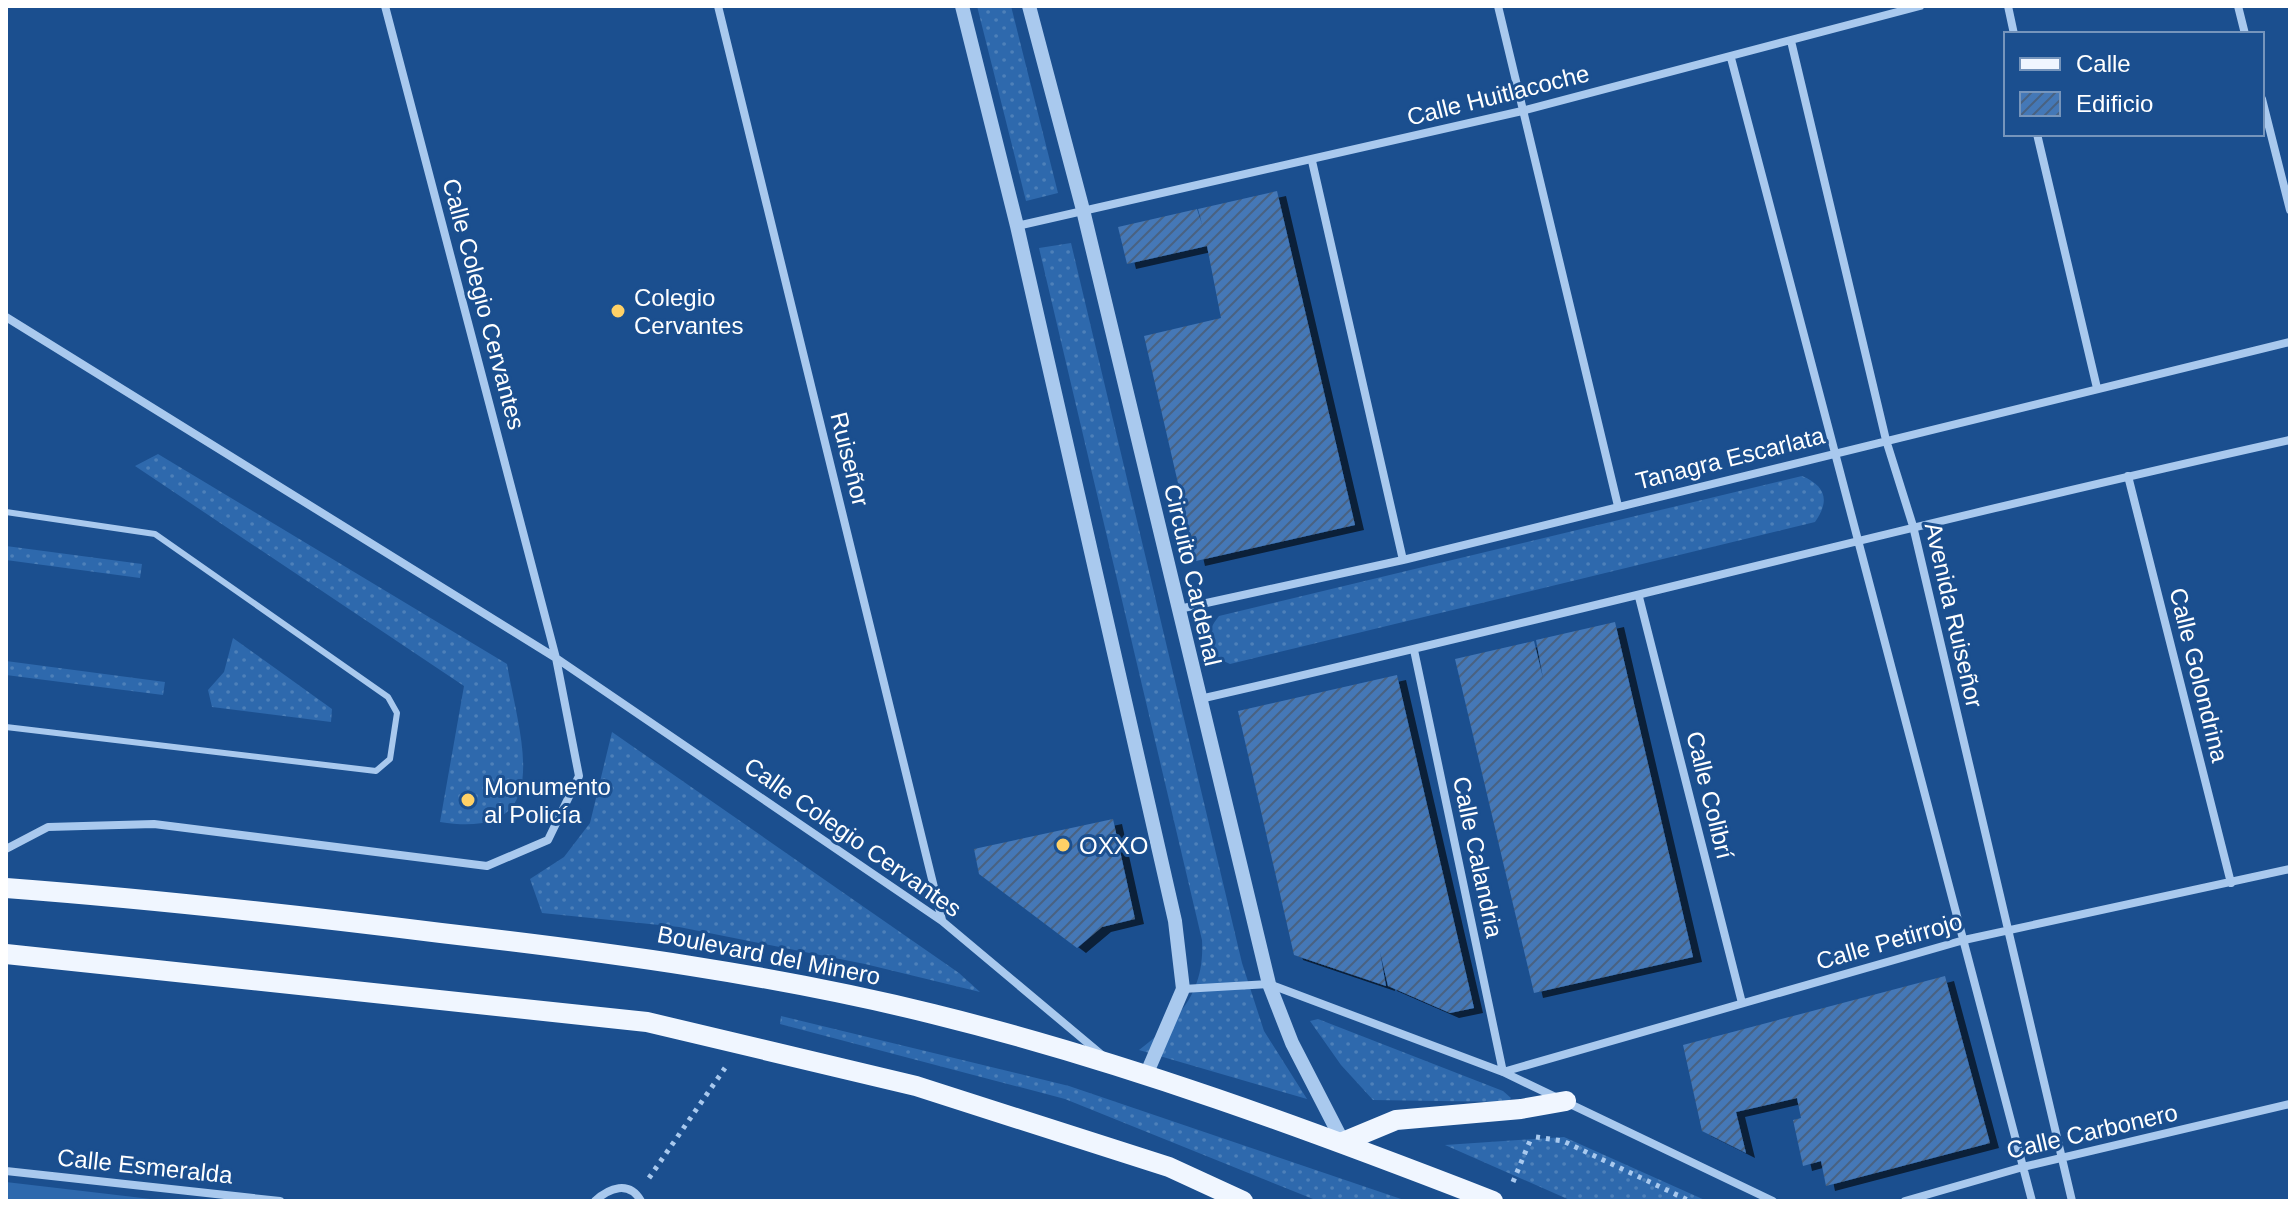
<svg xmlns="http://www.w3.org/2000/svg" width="2296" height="1207" viewBox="0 0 2296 1207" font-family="Arial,sans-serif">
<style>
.green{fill:#2e69ad}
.garden{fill:url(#garden-dots)}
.building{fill:url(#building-hatch);filter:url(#shadow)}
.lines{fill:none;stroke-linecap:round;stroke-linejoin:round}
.path{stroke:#a9c9ee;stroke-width:5;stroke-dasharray:4 6;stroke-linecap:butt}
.service{stroke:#a9c9ee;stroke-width:6}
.minor{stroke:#a9c9ee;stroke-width:8}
.tertiary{stroke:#a9c9ee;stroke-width:14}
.primary{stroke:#f0f6ff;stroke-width:20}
.poi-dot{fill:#ffd166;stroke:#1b4f8f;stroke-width:3}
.labels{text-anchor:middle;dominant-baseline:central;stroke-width:6;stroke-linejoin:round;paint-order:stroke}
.street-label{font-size:24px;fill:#fff;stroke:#1b4f8f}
.poi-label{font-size:24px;fill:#fff;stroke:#1b4f8f;text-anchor:start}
</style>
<defs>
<pattern id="garden-dots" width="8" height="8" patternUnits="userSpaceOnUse" patternTransform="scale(2)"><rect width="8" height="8" fill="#2e69ad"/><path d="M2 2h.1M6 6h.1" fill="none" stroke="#4d80b9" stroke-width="1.8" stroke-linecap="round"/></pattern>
<pattern id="building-hatch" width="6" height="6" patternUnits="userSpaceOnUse" patternTransform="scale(2)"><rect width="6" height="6" fill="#4478b7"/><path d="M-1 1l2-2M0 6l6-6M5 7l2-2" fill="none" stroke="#486282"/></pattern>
<filter id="shadow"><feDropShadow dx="9" dy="5" stdDeviation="0" flood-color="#0009"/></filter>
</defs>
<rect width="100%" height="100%" fill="#1b4f8f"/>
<path class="green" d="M6,1182L168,1201H6Z"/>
<path class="garden" d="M977,6H1011L1058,193L1026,201Z
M1071,243L1242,963L1264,1031L1307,1099L1139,1050C1179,1019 1205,993 1202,940L1039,248Z
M158,454L507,664C519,737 559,841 440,822L464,686L135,466Z
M1802,476C1826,486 1830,501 1815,522L1230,664C1207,654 1203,635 1219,616Z
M6,546L142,564L140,578L6,560Z
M233,638L332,709L331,722L212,707L208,690L224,672Z
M6,661L165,682L163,695L6,675Z
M612,732L959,973L980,992L865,964L679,927L542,913L530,879L564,857L590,823Z
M781,1016L1069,1086L1407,1201H1318L1065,1099L780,1024Z
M1318,1019L1503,1091L1511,1098L1508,1102L1373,1100L1341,1065L1310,1021Z
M1564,1137L1707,1201H1572L1445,1145Z"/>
<path class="building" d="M1277,191L1355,525L1196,561L1144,336L1221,318L1207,246L1127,264L1118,227L1197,209L1202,224L1198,209Z
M1615,622L1693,957L1534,993L1455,659L1534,641L1543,678L1536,640Z
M1397,675L1474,1008L1450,1013L1388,986L1380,952L1386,986L1294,955L1238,711Z
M1113,819L1135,919L1102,927L1077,948L979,874L974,849Z
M1945,976L1990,1143L1826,1186L1821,1161L1803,1166L1793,1120L1801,1118L1797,1098L1736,1112L1746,1153L1702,1131L1683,1045Z"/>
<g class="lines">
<path class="path" d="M1536,1137L1563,1141L1690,1201
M649,1178L725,1068
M1513,1182L1532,1136"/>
<path class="service" d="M6,512L155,534L388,697L397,713L390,759L376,771L6,727"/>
<path class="minor" d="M718,6L942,920
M1498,6L1618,506
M2008,6L2014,34
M2238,6L2245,34
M1791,41L1886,440L1913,526L2072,1201
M1731,58L2032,1201
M2262,99L2290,210
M2037,134L2097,388
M1312,161L1403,560
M1017,226L1522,111L1920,6
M6,317L556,658L942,921L1102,1055
M2128,476L2231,883
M1639,597L1742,1003
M1179,609L1403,560L2290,342
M1414,650L1503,1072L1964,940L2290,869
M1200,699C1564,616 1925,521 2290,440
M6,849L48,827L154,824L487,866L548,840L579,776L556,658L385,6
M1183,989L1269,984L1503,1072L1773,1201
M6,1171L280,1201
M595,1201C609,1188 629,1180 641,1201
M1905,1201L2023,1167L2290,1104"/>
<path class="tertiary" d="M962,6L1017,226L1175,921L1183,989L1146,1075
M1029,6L1083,210L1269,984L1292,1043L1343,1142"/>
<path class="primary" d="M6,888C152,899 296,915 441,933C606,952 772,974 933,1014C1124,1061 1310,1130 1493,1201
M6,954L647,1022L916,1086L1169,1167L1243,1201
M1343,1142L1396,1120L1521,1109L1566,1101"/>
</g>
<g class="poi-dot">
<circle cx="618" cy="311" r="8"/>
<circle cx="468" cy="800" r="8"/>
<circle cx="1063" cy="845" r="8"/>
</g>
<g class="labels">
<g class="street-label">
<text transform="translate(1498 95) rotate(-14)">Calle Huitlacoche</text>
<text transform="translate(484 304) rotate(75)">Calle Colegio Cervantes</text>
<text transform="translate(1730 458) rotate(-14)">Tanagra Escarlata</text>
<text transform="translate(850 459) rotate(76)">Ruiseñor</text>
<text transform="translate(1193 575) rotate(77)">Circuito Cardenal</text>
<text transform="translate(1954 615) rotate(77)">Avenida Ruiseñor</text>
<text transform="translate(2199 675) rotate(76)">Calle Golondrina</text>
<text transform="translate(1710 795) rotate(76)">Calle Colibrí</text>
<text transform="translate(853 837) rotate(35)">Calle Colegio Cervantes</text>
<text transform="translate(1478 857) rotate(78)">Calle Calandria</text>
<text transform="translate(1889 941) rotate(-16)">Calle Petirrojo</text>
<text transform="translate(769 955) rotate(11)">Boulevard del Minero</text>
<text transform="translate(2092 1131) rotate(-13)">Calle Carbonero</text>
<text transform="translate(145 1166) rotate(6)">Calle Esmeralda</text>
</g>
<g class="poi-label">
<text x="634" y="297">Colegio<tspan x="634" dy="28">Cervantes</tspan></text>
<text x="484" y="786">Monumento<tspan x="484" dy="28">al Policía</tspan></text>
<text x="1079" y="845">OXXO</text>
</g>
</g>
<rect width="2296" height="1207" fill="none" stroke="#ffffff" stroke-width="16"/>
<rect x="2004" y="32" width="260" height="104" fill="#1b4f8f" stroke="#7695bc" stroke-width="2"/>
<rect x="2020" y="58" width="40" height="12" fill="#f0f6ff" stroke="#7695bc" stroke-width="2"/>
<text x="2076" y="72" font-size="24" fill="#ffffff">Calle</text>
<rect x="2020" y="92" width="40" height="24" fill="url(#building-hatch)" stroke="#7695bc" stroke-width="2"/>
<text x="2076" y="112" font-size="24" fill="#ffffff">Edificio</text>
</svg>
